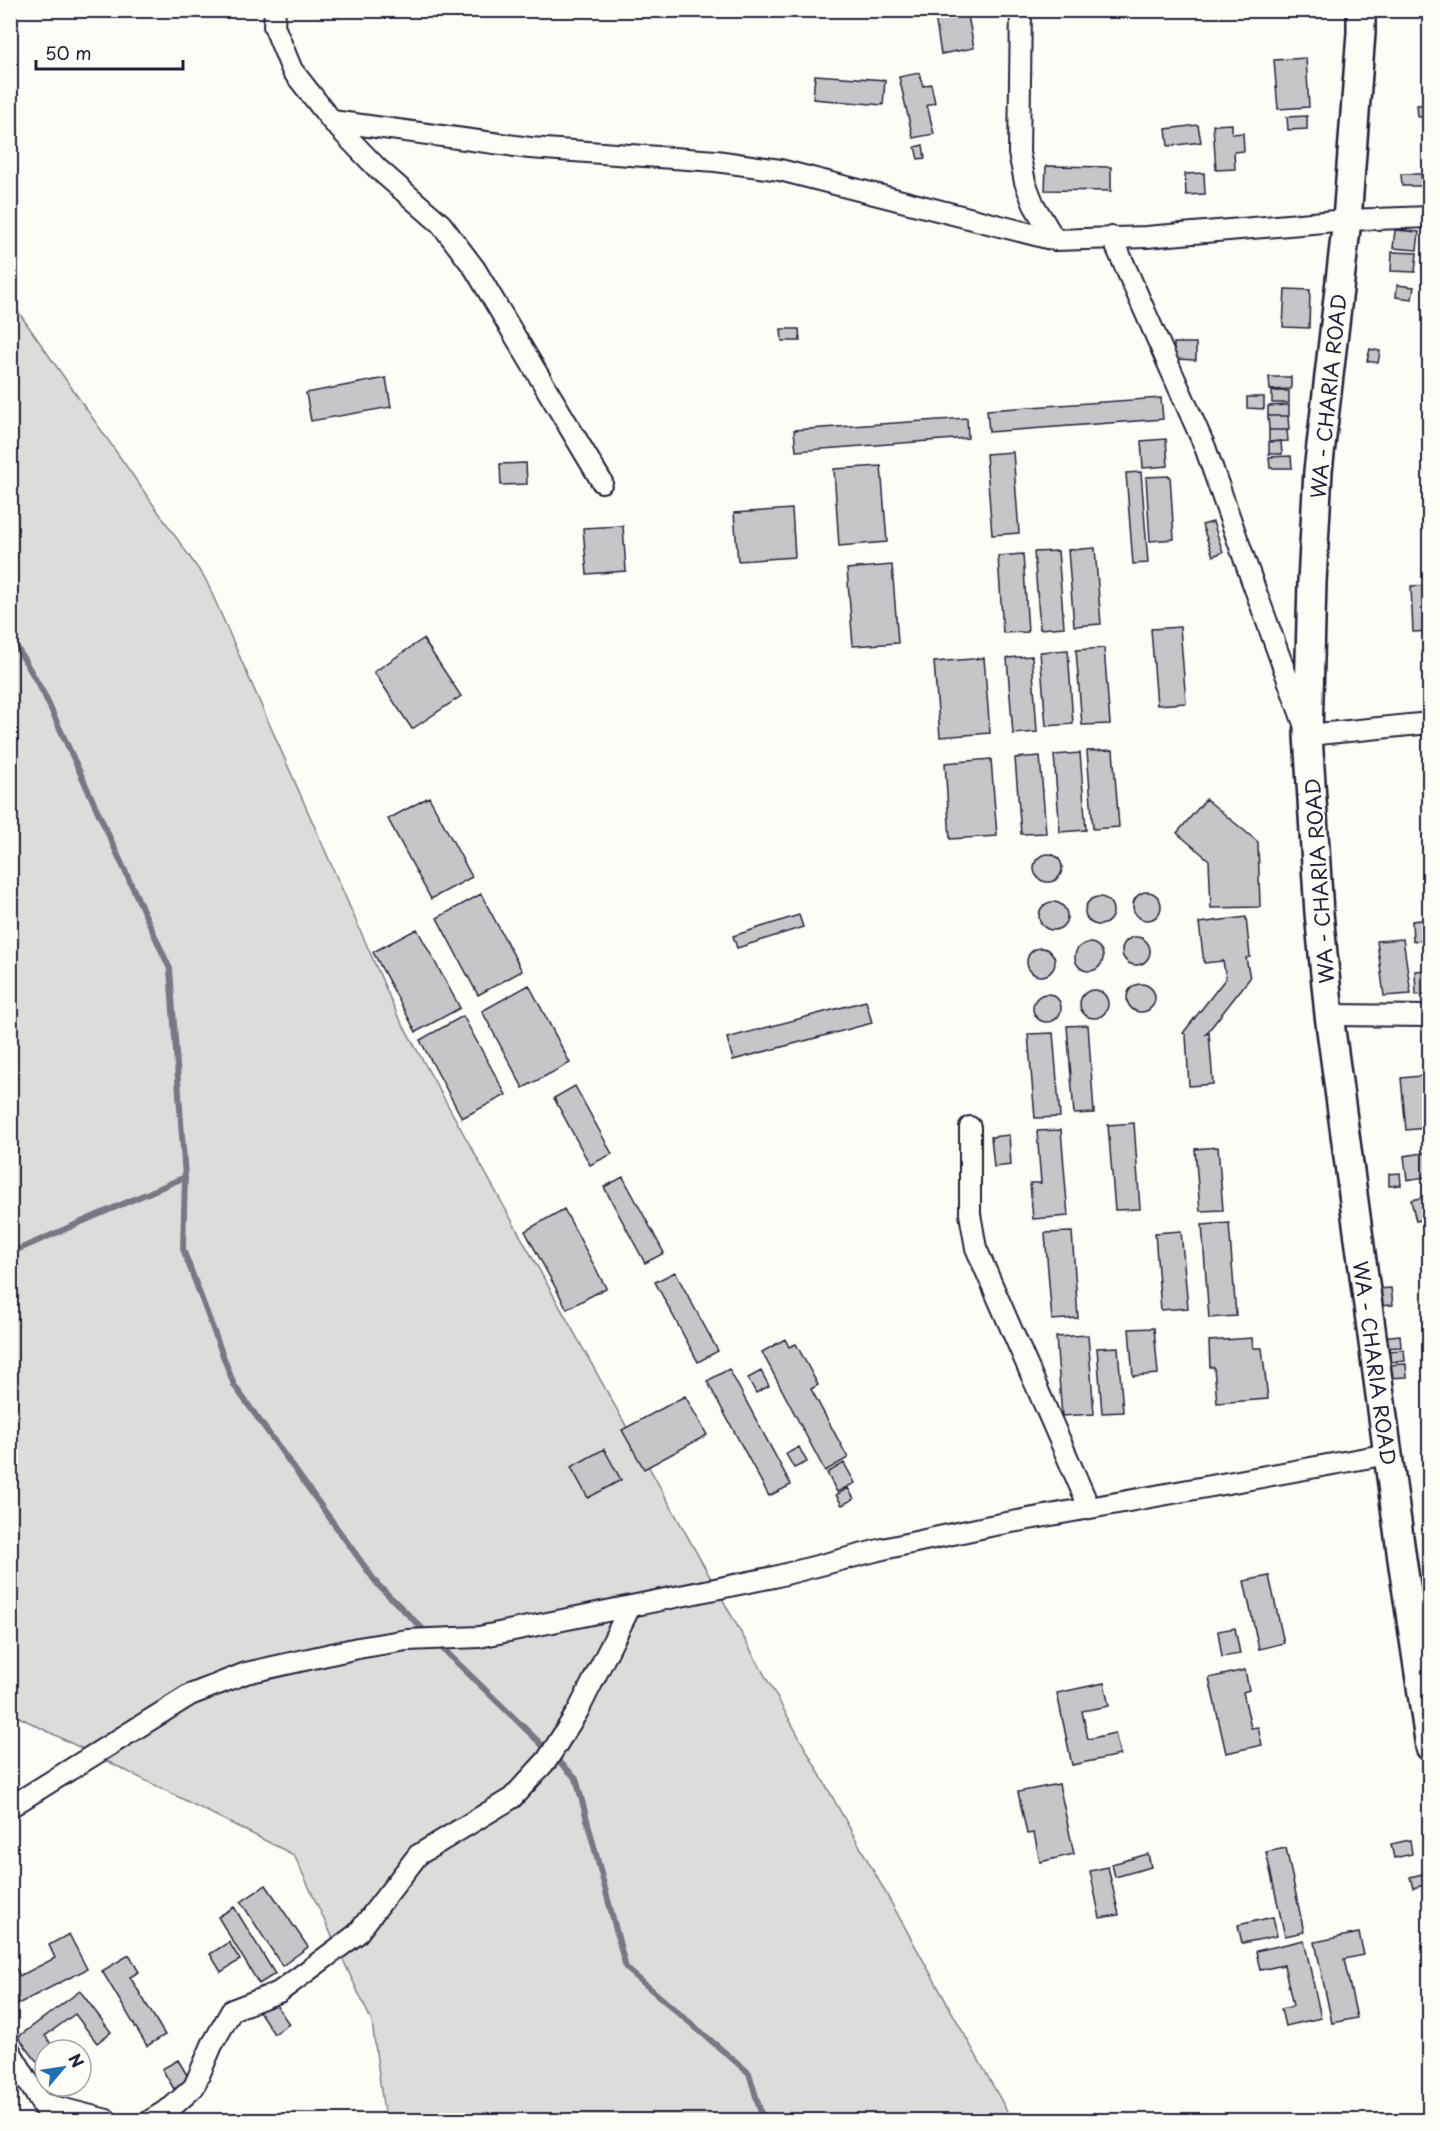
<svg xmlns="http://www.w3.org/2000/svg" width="1440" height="2131" viewBox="0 0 1440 2131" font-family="'Playpen Sans',sans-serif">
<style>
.green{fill:#dddcdb;stroke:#807f8b;stroke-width:1.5}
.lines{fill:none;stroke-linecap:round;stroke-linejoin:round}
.stream{stroke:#787885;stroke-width:6}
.building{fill:#c6c6c8;stroke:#22223b;stroke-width:1.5}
.street-casing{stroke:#22223b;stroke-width:24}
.secondary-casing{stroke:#22223b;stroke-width:32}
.street{stroke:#fdfcf7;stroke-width:20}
.secondary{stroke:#fdfcf7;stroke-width:27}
.labels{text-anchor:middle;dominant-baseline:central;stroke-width:4.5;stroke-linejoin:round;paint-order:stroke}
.street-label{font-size:20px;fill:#22223b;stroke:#fdfcf7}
</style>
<rect width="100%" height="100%" fill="#fdfcf7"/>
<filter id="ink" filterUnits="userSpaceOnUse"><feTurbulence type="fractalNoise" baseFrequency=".0167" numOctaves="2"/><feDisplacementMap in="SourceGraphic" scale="12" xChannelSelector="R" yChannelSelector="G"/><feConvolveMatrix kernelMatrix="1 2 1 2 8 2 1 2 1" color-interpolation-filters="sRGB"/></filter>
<g filter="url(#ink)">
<path class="green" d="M10,300L206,580L397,1014L1012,2120H385L372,2022L294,1855L11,1713Z"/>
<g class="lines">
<path class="stream" d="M10,635L44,694L170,969L185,1177L183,1249L234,1385L378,1585L429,1635
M10,1253L185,1177
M438,1644L576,1778L626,1968L749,2073L763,2120"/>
</g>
<path class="building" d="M934,10H967L974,48L941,54Z
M1296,10H1332V13L1296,14Z
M1306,58L1309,107L1278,109L1274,60Z
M919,73L923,86L931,84L935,103L927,105L934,134L913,138L899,77Z
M815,75L885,80L883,105L813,99Z
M1430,104V116L1418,117L1417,105Z
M1307,116V129L1288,130L1287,117Z
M1232,124V134L1243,133L1244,151L1234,152L1235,169L1216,170L1213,125Z
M1198,125L1201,142L1168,146L1166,129Z
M923,145L925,158L918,159L915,147Z
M1046,166L1111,167V191L1045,190Z
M1204,173L1205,194L1186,195L1185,174Z
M1401,174H1421L1422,186H1402Z
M1395,230L1419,232L1417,250L1393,248Z
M1392,252L1417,253L1415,272L1391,271Z
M1397,285L1414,287L1412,299L1396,297Z
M1285,289L1310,290L1309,328L1283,327Z
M781,329H799L800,341H782Z
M1174,343H1196V360L1174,359Z
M1370,349L1380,351L1378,363L1367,361Z
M1269,377H1291V389L1270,390Z
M386,378L391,407L311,421L306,393Z
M1272,391H1289V403H1272Z
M1247,397H1264V409L1247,408Z
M1161,398L1163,419L989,432L987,410Z
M1289,405V416H1268V406Z
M1268,416H1288L1289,430H1269Z
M967,418L968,438L796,451L794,430Z
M1269,430H1287L1288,441L1269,442Z
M1166,439L1168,466L1143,468L1141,441Z
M1281,441L1282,454H1269V442Z
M1013,452L1019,533L992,535L986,454Z
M1291,456L1292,468H1270L1269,457Z
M526,463L527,484L501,485L500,464Z
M881,466L887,542L839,546L834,469Z
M1141,472L1148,563L1133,564L1126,473Z
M1170,476L1174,539L1150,541L1146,477Z
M792,509L795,557L738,561L734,513Z
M1213,522L1223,552L1213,556L1202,525Z
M623,526L626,571L587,574L583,528Z
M1095,548L1101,624L1074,626L1068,550Z
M1058,551L1064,627L1040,629L1034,552Z
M1023,554L1028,632L1003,633L998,556Z
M892,565L898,643L853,646L847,569Z
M1430,585V631L1413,632L1411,586Z
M1180,627L1186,703L1157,705L1151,629Z
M423,639L461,696L412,729L374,672Z
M1104,648L1110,724L1082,725L1076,650Z
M1068,650L1073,724L1046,726L1040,652Z
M1032,656L1037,732L1013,734L1007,658Z
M984,658L990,733L940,737L934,662Z
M1113,750L1119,827L1093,829L1087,751Z
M1080,753L1086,830L1060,832L1054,755Z
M1040,756L1046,833L1021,834L1015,758Z
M991,759L997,836L950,839L945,763Z
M429,797L472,877L431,899L388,819Z
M1206,799L1258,842L1260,907L1211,908L1209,860L1177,833Z
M1034 868a14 14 0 1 1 28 0a14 14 0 1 1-28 0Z
M1133 906a14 14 0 1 1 28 0a14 14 0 1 1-28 0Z
M481,894L522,971L478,995L437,918Z
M1085 911a14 14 0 1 1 28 0a14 14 0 1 1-28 0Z
M1039 916a14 14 0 1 1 28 0a14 14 0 1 1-28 0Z
M799,915L803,927L737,948L733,936Z
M1246,917L1250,957L1246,958L1250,978L1206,1034L1209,1033L1213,1084L1189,1086L1186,1035L1183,1033L1226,978L1223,961L1204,963L1199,923Z
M1430,919V940L1413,941L1412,921Z
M417,929L460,1008L416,1032L373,952Z
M1122 951a14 14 0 1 1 28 0a14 14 0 1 1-28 0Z
M1403,939L1411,994L1384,996L1377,941Z
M1075 957a14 14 0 1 1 28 0a14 14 0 1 1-28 0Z
M1027 962a14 14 0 1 1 28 0a14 14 0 1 1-28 0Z
M1430,970V994L1416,995L1415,971Z
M1127 998a14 14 0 1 1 28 0a14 14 0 1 1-28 0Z
M529,985L570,1063L523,1088L482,1011Z
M1080 1004a14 14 0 1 1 28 0a14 14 0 1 1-28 0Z
M1033 1008a14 14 0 1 1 28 0a14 14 0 1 1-28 0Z
M866,1001L872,1023L733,1060L727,1038Z
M463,1016L506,1095L462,1118L420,1040Z
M1088,1025L1094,1113L1074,1114L1067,1026Z
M1053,1033L1060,1117L1035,1118L1028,1034Z
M1421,1076L1426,1128L1406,1130L1401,1078Z
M575,1086L612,1154L590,1165L554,1098Z
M1134,1123L1140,1209L1115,1210L1108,1125Z
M1061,1130L1068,1216L1033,1219L1030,1183H1041L1037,1131Z
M1009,1135L1011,1165L994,1167L991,1137Z
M1218,1147L1223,1210L1200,1211L1195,1149Z
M1430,1152V1182H1426L1425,1177L1407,1180L1404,1156Z
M1400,1173L1401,1185L1389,1186V1174Z
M623,1177L664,1253L645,1263L604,1187Z
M1430,1196V1240L1426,1219L1416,1221L1411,1200Z
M564,1209L606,1288L567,1309L525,1231Z
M1229,1223L1236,1316L1209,1318L1202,1225Z
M1181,1231L1188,1308L1161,1310L1155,1233Z
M1072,1232L1078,1318L1052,1320L1045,1233Z
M675,1272L718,1351L698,1362L655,1282Z
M1391,1288L1393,1305L1378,1306L1377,1289Z
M1154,1328L1158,1374L1133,1376L1129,1329Z
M1088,1335L1094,1414L1062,1416L1056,1337Z
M1400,1335L1401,1347L1381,1348V1337Z
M1252,1338L1253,1348H1262L1268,1399L1217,1403L1214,1367H1210L1209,1341Z
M785,1339L789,1347L796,1344L818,1385L811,1389L848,1458L825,1471L762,1352Z
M1118,1347L1123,1412L1102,1413L1097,1348Z
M1404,1350L1405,1361L1386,1362V1351Z
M1406,1364L1407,1377L1389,1378L1388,1365Z
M729,1369L791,1485L769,1496L707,1381Z
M761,1371L769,1386L756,1393L748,1378Z
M685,1396L707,1435L644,1469L622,1430Z
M799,1447L807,1462L794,1468L786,1454Z
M604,1449L621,1480L588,1498L571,1467Z
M844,1463L855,1483L837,1492L827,1473Z
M848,1488L854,1499L842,1505L836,1495Z
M1269,1576L1284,1643L1259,1649L1244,1581Z
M1235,1628L1240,1654L1222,1657L1218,1631Z
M1245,1670L1249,1690L1243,1692L1251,1728L1258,1727L1262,1745L1226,1753L1209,1678Z
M1104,1683L1109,1706L1082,1711L1088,1739L1115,1733L1120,1755L1072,1765L1057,1693Z
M1059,1784L1074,1854L1040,1862L1034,1833L1027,1834L1018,1792Z
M1410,1840L1412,1854L1394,1858L1391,1844Z
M1286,1848L1304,1932L1285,1936L1266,1852Z
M1148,1854L1151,1867L1115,1877L1112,1864Z
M1108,1867L1119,1915L1100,1918L1090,1871Z
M1422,1874L1424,1885L1413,1888L1410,1877Z
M266,1885L308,1947L282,1966L241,1902Z
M234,1907L275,1974L259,1984L218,1917Z
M1273,1917L1277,1936L1242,1943L1238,1925Z
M1359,1933L1364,1955L1344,1959L1357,2018L1332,2023L1315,1942Z
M69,1934L87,1969L10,2008V1958L20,1976L55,1958L49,1945Z
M1304,1940L1321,2018L1285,2026L1281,2009L1293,2006L1284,1965L1260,1970L1256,1951Z
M229,1942L240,1960L221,1972L210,1954Z
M129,1955L139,1972L130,1977L165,2035L147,2046L102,1971Z
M80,1991L111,2032L97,2043L75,2014L45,2036L56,2050H45V2072L18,2037Z
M273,2000L289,2024L274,2034L259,2011Z
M1430,2003V2028L1428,2029L1422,2005Z
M1430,2033V2049H1426L1423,2035Z
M178,2060L190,2080L174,2089L162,2069Z"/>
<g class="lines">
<g class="street-casing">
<path id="street" d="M275,10L274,26L292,70L332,121L377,168L441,224L475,269L602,482
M1021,10L1019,153L1025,182L1034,205L1055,240
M332,121L530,148L716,161L780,170L1055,240L1146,237L1347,220L1430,217
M1112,237L1205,447L1251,578L1308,735L1430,723
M1329,1015L1430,1016
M970,1127V1214L976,1248L1089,1507
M10,1807L190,1695L246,1673L358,1648L407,1640L479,1637L774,1577L883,1549L990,1526L1388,1454
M10,2051L51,2120
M41,2103L107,2120
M151,2120L172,2107L194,2087L212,2045L232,2010L279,1992L357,1934L418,1855L512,1798L547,1760L578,1711L630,1607"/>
</g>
<g class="secondary-casing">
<path id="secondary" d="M1361,10V33L1347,220L1318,471L1312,582L1308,735L1319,913L1329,1015L1402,1559L1430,1747"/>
</g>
<use href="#street" class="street"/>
<use href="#secondary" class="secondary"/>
</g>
</g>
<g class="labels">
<g class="street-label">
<text transform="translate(1328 396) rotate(-84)">WA - CHARIA ROAD</text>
<text transform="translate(1319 881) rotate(-94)">WA - CHARIA ROAD</text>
<text transform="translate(1375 1363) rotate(82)">WA - CHARIA ROAD</text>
</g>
</g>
<rect width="1440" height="2131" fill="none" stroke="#fdfcf7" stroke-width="36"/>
<rect x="18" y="18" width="1404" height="2095" fill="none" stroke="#22223b" stroke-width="2" filter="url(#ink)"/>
<g transform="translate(63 2068) rotate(61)"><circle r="28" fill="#fdfcf7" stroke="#a5a5ac" stroke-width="1.5"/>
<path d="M0-4.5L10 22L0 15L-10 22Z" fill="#1f6fb2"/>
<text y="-9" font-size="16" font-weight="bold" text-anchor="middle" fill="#22223b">N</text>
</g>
<path d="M36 60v9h147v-9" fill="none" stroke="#22223b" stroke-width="3"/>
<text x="45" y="60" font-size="18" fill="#22223b" stroke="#fdfcf7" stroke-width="4.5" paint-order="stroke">50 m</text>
</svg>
